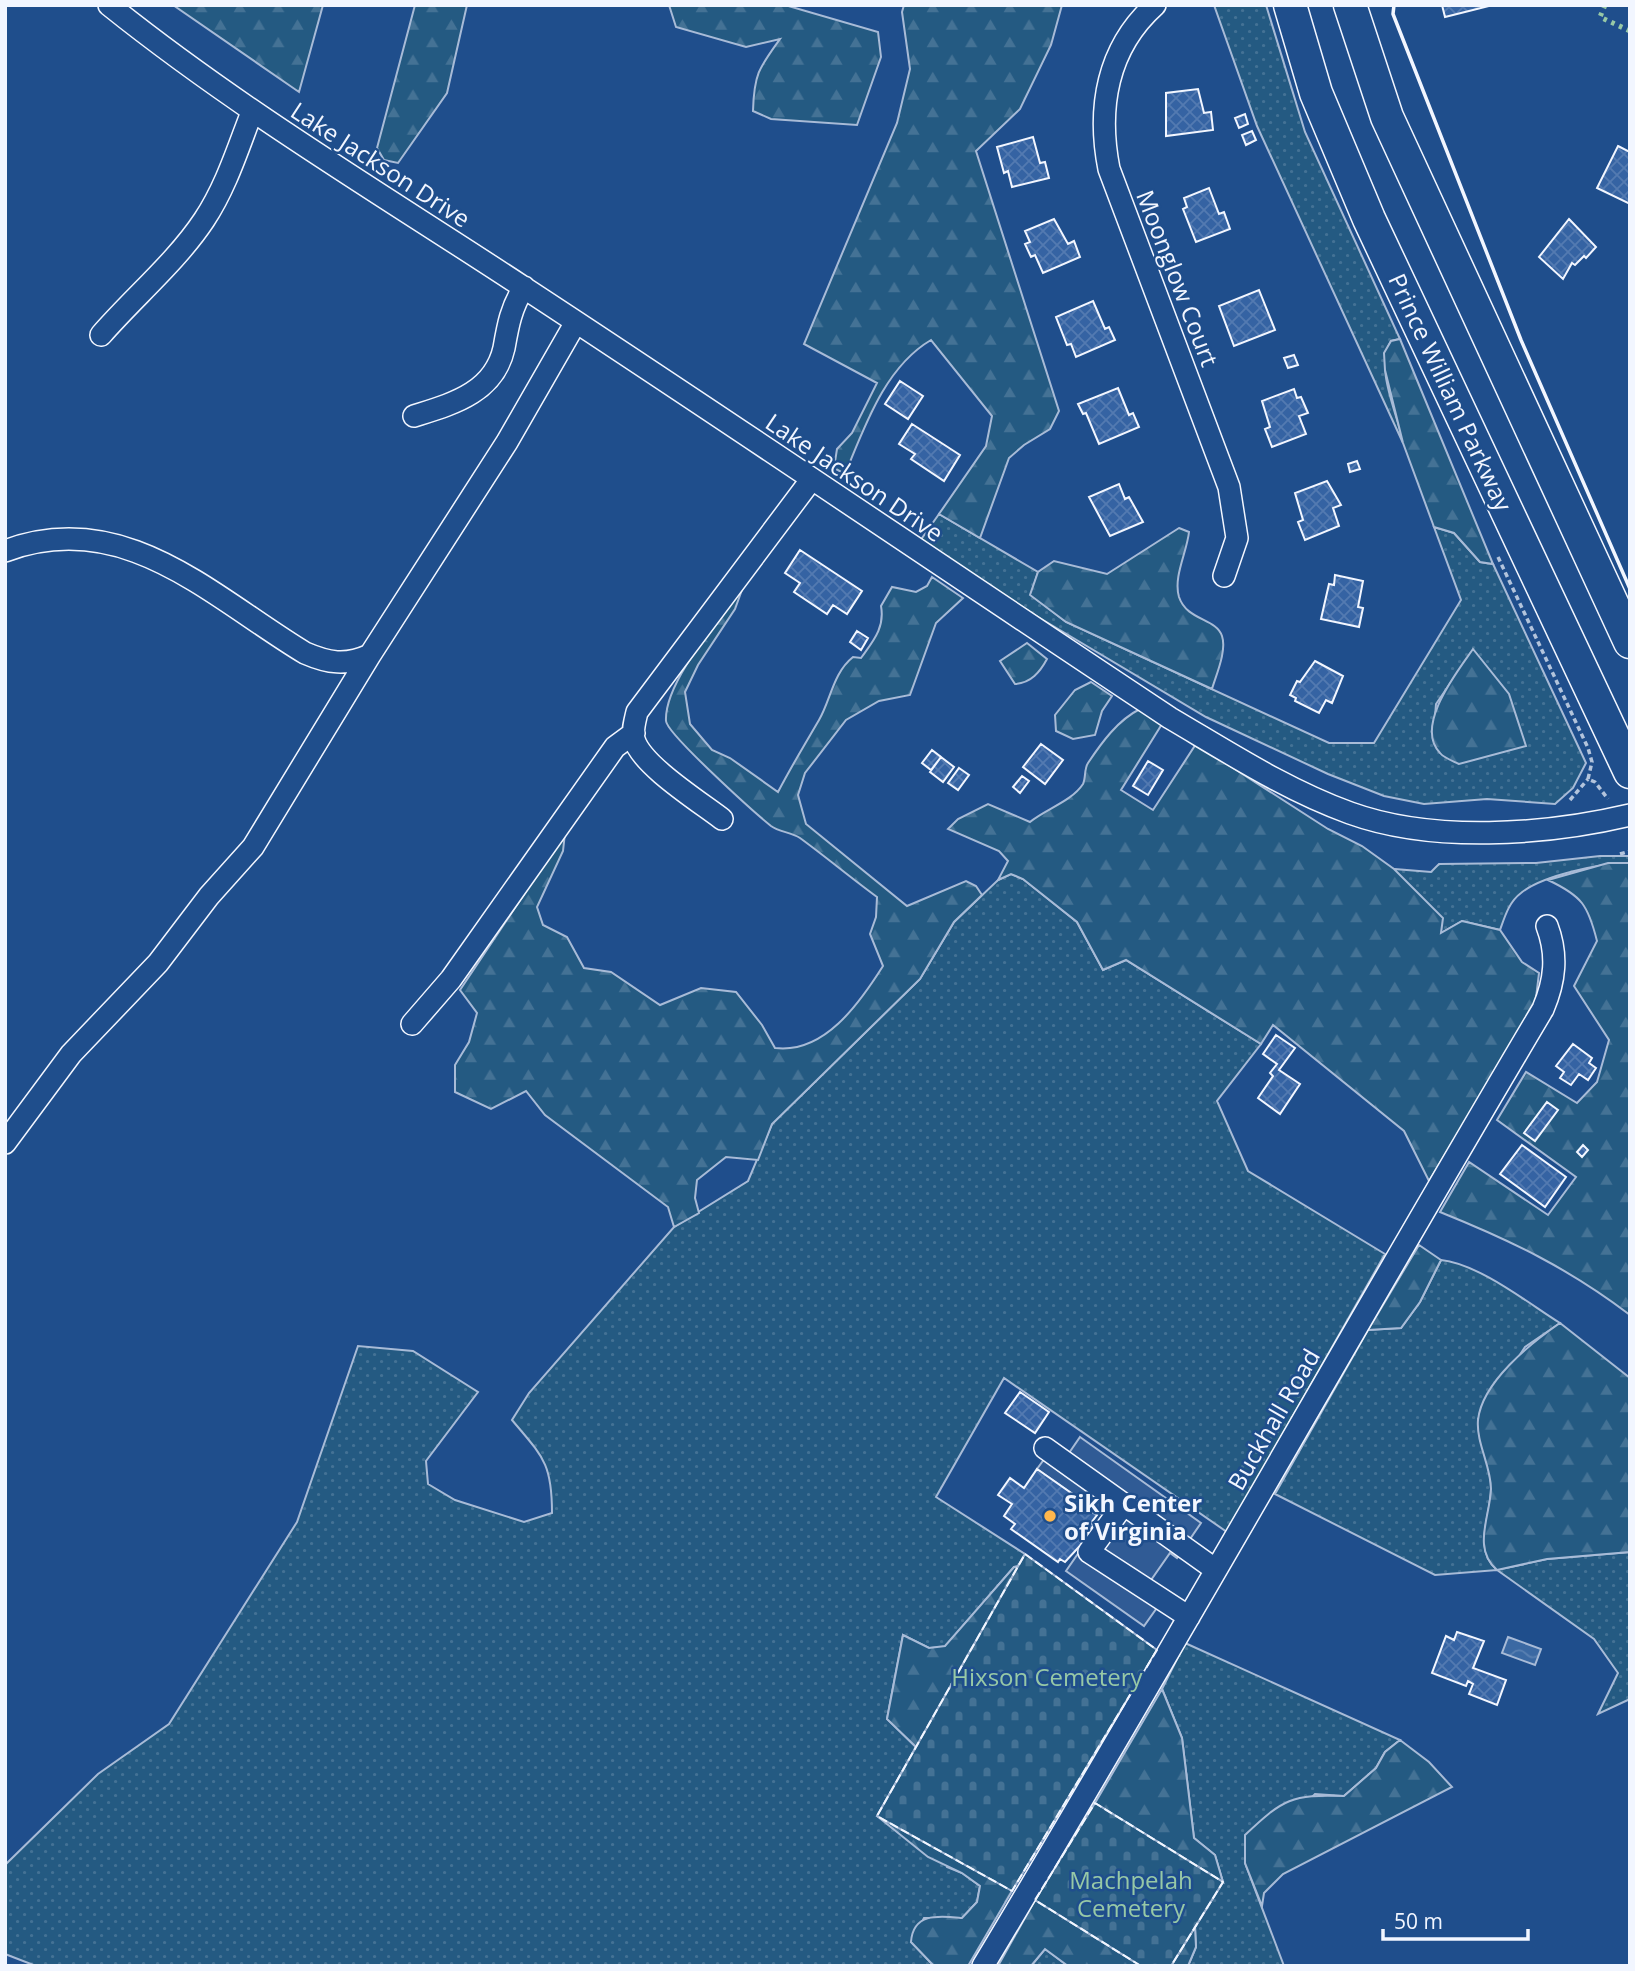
<svg xmlns="http://www.w3.org/2000/svg" width="1635" height="1971" viewBox="0 0 1635 1971" font-family="'Open Sans',sans-serif">
<style>
.grass{fill:url(#grass-dots);stroke:#a8bbd7;stroke-width:2;fill-rule:evenodd}
.forest{fill:url(#forest-firs);stroke:#a8bbd7;stroke-width:2}
.cemetery{fill:url(#cemetery-stones);stroke:#a8bbd7;stroke-width:2}
.parking{fill:#305b95;stroke:#a8bbd7;stroke-width:2}
.water{fill:url(#water-waves);stroke:#a8bbd7;stroke-width:2}
.building{fill:url(#building-cross-hatch);stroke:#f2f6ff;stroke-width:2}
.lines{fill:none;stroke-linecap:round;stroke-linejoin:round}
.minor-casing{stroke:#f2f6ff;stroke-width:24}
.highway-casing{stroke:#f2f6ff;stroke-width:35}
.path{stroke:#b3c4dc;stroke-width:3.5;stroke-dasharray:5 3.5;stroke-linecap:butt}
.minor{stroke:#1f4e8c;stroke-width:21}
.highway{stroke:#1f4e8c;stroke-width:32}
.hedge{stroke:#97c8a6;stroke-width:5;stroke-dasharray:3.5 5;stroke-linecap:butt}
.fence{stroke:#f2f6ff;stroke-width:2;stroke-dasharray:9 3.5;stroke-linecap:butt}
.wall{stroke:#f2f6ff;stroke-width:3.5}
.poi-dot{fill:#ffb74d;stroke:#1f4e8c;stroke-width:2.5}
.labels{text-anchor:middle;dominant-baseline:central;stroke-width:5;stroke-linejoin:round;paint-order:stroke}
.street-label{font-size:24px;fill:#f2f6ff;stroke:#1f4e8c}
.poi-label{font-size:24px;font-weight:bold;fill:#f2f6ff;stroke:#1f4e8c;text-anchor:start}
.park-label{font-size:24px;fill:#97c8a6;stroke:#1f4e8c}
</style>
<defs>
<pattern id="grass-dots" width="8" height="8" patternUnits="userSpaceOnUse" patternTransform="scale(1.75)"><rect width="8" height="8" fill="#245a82"/><path d="M2 2h.1M6 6h.1" fill="none" stroke="#447295" stroke-width="1.8" stroke-linecap="round"/></pattern>
<pattern id="forest-firs" width="22" height="20" patternUnits="userSpaceOnUse" patternTransform="scale(1.75)"><rect width="22" height="20" fill="#245a82"/><path d="M5 1l3.5 6h-7zM16 11l3.5 6h-7z" fill="#447295"/></pattern>
<pattern id="cemetery-stones" width="16" height="16" patternUnits="userSpaceOnUse" patternTransform="scale(1.75)"><rect width="16" height="16" fill="#245a82"/><path d="M2 7V4a2 2 0 0 1 4 0v3zM10 15v-3a2 2 0 0 1 4 0v3z" fill="#447295"/></pattern>
<pattern id="water-waves" width="16" height="10" patternUnits="userSpaceOnUse" patternTransform="scale(1.75)"><rect width="16" height="10" fill="#3b69a3"/><path d="M0 5q4-4 8 0t8 0" fill="none" stroke="#587fb1"/></pattern>
<pattern id="building-cross-hatch" width="8" height="8" patternUnits="userSpaceOnUse" patternTransform="scale(1.75)"><rect width="8" height="8" fill="#3563a3"/><path d="M0 0l8 8M0 8l8-8" fill="none" stroke="#537ab1"/></pattern>
</defs>
<rect width="100%" height="100%" fill="#1f4e8c"/>
<path class="grass" d="M1214,5H1266L1305,132L1400,339L1391,341C1374,369 1398,413 1403,443L1257,126Z
M939,514L1038,572L1031,595L1066,622L1329,743H1374L1461,600L1434,527L1454,533L1480,562L1493,564L1586,763L1573,788L1555,804L1487,799L1424,804L1384,796L1328,774L1206,717L1038,617L920,541ZM1473,650L1433,741L1436,704Z
M1600,856H1630V863C1602,863 1543,875 1521,893C1509,902 1505,916 1500,930L1462,921L1441,933L1394,869L1431,872L1439,864L1536,863Z
M1011,874L1023,879L1077,922L1103,970L1126,960L1261,1044L1217,1101L1248,1171L1385,1254L1227,1532L1004,1378L936,1497L1025,1554L1018,1566L1014,1567L945,1647L929,1648L903,1635L887,1719L916,1747L947,1867L962,1873L980,1886L977,1902L962,1918H924L911,1942L934,1966H36L5,1954V1865L98,1774L169,1724L297,1522L358,1346L413,1351L478,1392L426,1461L428,1484L455,1500L524,1522L552,1513C552,1463 543,1457 512,1420L529,1393L674,1227L748,1181L772,1124L920,979L954,922L998,880Z
M1441,1260C1479,1264 1528,1303 1560,1323L1525,1347L1478,1419C1481,1439 1491,1471 1491,1488C1491,1517 1472,1548 1497,1570L1547,1559L1630,1552V1699L1598,1714L1618,1673L1594,1639L1497,1570L1435,1575L1275,1494L1368,1330L1401,1328L1420,1302Z
M1185,1643L1400,1740L1385,1752L1376,1768L1344,1796L1315,1794L1245,1863L1284,1966H1188L1196,1947L1195,1927L1223,1882L1215,1855L1194,1838L1182,1738L1162,1689Z
M1045,1949L1068,1966H1031Z"/>
<path class="forest" d="M173,5H323L299,92Z
M415,5H467L447,93L398,163L384,160L377,148Z
M669,5H785L878,32L881,57L857,125L771,119L753,111C754,74 759,68 780,39L746,47L676,27Z
M904,5H1062L1051,45L1020,109L976,151L1059,411L1050,429L1024,445L1009,458L980,538L939,514L986,446L992,416L931,340C885,367 865,426 845,474L834,468L837,449L852,433L877,383L804,344L897,123L910,69L902,12Z
M1400,339L1493,564L1480,562L1454,533L1434,527L1403,443L1385,370L1384,353L1391,341Z
M1179,528L1189,532C1187,552 1173,577 1179,597C1187,621 1216,618 1222,636C1227,651 1216,675 1212,689L1066,622L1030,595L1038,572L1054,561L1107,574Z
M932,577L963,598L936,623L910,695L879,701L846,720L805,773L798,795L806,824L907,906L966,881L976,886L982,895L954,922L920,979L772,1124L758,1160L726,1157L697,1180L695,1198L699,1213L674,1227L668,1207L545,1115L526,1091L491,1109L455,1092V1065L469,1042L477,1013L460,990L565,833L563,851L537,907L543,925L567,937L584,968L611,972L660,1005L701,988L736,992L762,1025L775,1048C824,1054 859,1004 883,966L870,934L876,917L877,897C851,878 826,857 800,838C791,832 779,832 771,826C755,813 667,734 666,721C664,682 720,619 743,587L735,609L698,665L685,692L690,724L712,750L730,758L778,792C791,767 805,744 819,720C831,699 833,673 853,657L861,658C873,641 885,628 881,606L892,587L916,592L927,586Z
M1027,643L1047,659C1040,672 1031,683 1015,684L1000,661Z
M1473,649L1509,694L1526,746L1459,764C1453,761 1444,758 1440,753C1414,726 1457,672 1473,649Z
M1091,682L1112,696L1102,711L1095,735L1073,739L1056,731L1055,715L1075,690Z
M1140,709L1162,724L1121,790L1153,810L1196,744L1328,829L1362,846L1394,869L1443,918L1441,933L1462,921L1500,930L1522,962L1539,973L1535,1006L1429,1181L1404,1131L1273,1025L1261,1044L1126,960L1103,970L1077,922L1023,879L1011,874L998,880L1008,861L999,851L948,829L958,819L988,804L1030,822C1046,809 1072,801 1083,784C1086,778 1084,769 1088,763C1102,742 1118,720 1140,709Z
M1608,863H1630V1315C1568,1268 1512,1241 1440,1212L1469,1162L1548,1215L1576,1177L1497,1120L1526,1072L1577,1103L1597,1082L1609,1040L1574,986L1597,941C1588,905 1582,896 1548,880Z
M1419,1245L1441,1260L1420,1302L1401,1328L1368,1330Z
M1560,1323L1630,1378V1552L1547,1559L1497,1570C1472,1548 1490,1517 1491,1489C1491,1466 1476,1443 1478,1420C1482,1382 1531,1343 1560,1323Z
M1014,1567H1018L955,1846L1012,1891L968,1966H934L911,1942C913,1912 940,1916 962,1918L977,1902L980,1886L962,1873L928,1857L877,1816L916,1747L887,1719L903,1635L929,1648L945,1646Z
M1162,1689L1182,1738L1194,1838L1215,1855L1223,1882L1095,1803Z
M1400,1740L1429,1762L1452,1787L1283,1874L1264,1893L1262,1906L1245,1863V1835C1283,1799 1292,1794 1344,1796L1376,1768L1385,1752Z
M1035,1900L1141,1966H1068L1045,1949L1031,1966H998Z
M1195,1927L1196,1947L1188,1966H1171Z"/>
<path class="cemetery" d="M1025,1554L1157,1650L1012,1891L877,1816Z
M1095,1803L1223,1882L1171,1966H1141L1035,1900Z"/>
<path class="parking" d="M1080,1437L1201,1523L1177,1558L1170,1553L1149,1583L1166,1595L1144,1626L1066,1571L1104,1516L1037,1469L1053,1447L1067,1456Z"/>
<path class="water" d="M1508,1637L1541,1649L1535,1665L1502,1653Z"/>
<path class="building" d="M1442,5H1489V6L1445,17Z
M1198,89L1204,113L1211,112L1213,130L1166,136V93Z
M1245,114L1248,124L1239,128L1235,118Z
M1252,131L1256,140L1246,145L1242,135Z
M1033,137L1040,163L1045,162L1049,178L1012,187L1008,171L1004,173L997,147Z
M1618,146L1630,152V204L1597,188Z
M1209,188L1219,214L1224,212L1230,229L1196,242L1183,209L1187,207L1184,198Z
M1054,219L1068,244L1074,241L1080,257L1043,273L1035,255L1031,257L1025,244L1030,242L1025,231Z
M1569,219L1596,247L1586,258L1584,256L1575,265L1572,263L1563,279L1539,257Z
M1259,290L1275,330L1234,346L1219,306Z
M1093,301L1105,329L1109,327L1115,340L1076,357L1071,344L1067,345L1056,317Z
M1294,355L1298,365L1288,368L1284,358Z
M900,381L923,396L908,419L885,404Z
M1118,388L1129,415L1133,413L1139,427L1099,444L1086,413L1083,414L1078,404Z
M1294,389L1297,398L1301,397L1308,413L1299,416L1306,434L1272,447L1265,429L1270,427L1262,401Z
M912,424L960,455L944,481L911,459L915,454L899,444Z
M1357,461L1360,469L1350,472L1348,464Z
M1327,481L1341,505L1333,508L1339,526L1305,540L1298,522L1303,520L1295,493Z
M1119,484L1125,499L1129,497L1143,522L1110,536L1089,497Z
M800,550L862,591L847,614L833,605L827,614L794,592L800,583L785,573Z
M1335,575L1363,581L1358,607L1363,608L1359,627L1321,619L1329,584L1334,585Z
M857,631L868,638L861,650L850,642Z
M1315,661L1343,676L1332,703L1326,700L1319,713L1295,701L1296,698L1290,695L1297,681L1300,682Z
M1041,744L1063,760L1045,784L1023,767Z
M932,750L941,757L931,770L922,763Z
M941,757L954,767L943,782L930,772Z
M1148,761L1163,770L1148,795L1133,786Z
M959,768L969,775L958,790L948,783Z
M1022,776L1029,781L1020,793L1013,787Z
M1276,1035L1295,1048L1279,1070L1300,1084L1280,1114L1258,1098L1273,1076L1270,1073L1277,1064L1263,1054Z
M1573,1044L1592,1058L1589,1063L1596,1068L1588,1080L1579,1074L1571,1085L1560,1078L1564,1072L1556,1066Z
M1547,1102L1558,1110L1535,1141L1524,1133Z
M1522,1145L1566,1177L1545,1207L1500,1174Z
M1583,1145L1588,1150L1582,1157L1577,1152Z
M1020,1392L1049,1412L1035,1433L1005,1413Z
M1037,1469L1094,1509L1092,1512L1097,1515L1091,1523L1094,1525L1087,1534L1089,1536L1065,1562L1060,1559L1058,1562L1011,1529L1015,1524L1004,1516L1012,1504L998,1495L1010,1478L1024,1488Z
M1457,1632L1484,1641L1473,1668L1506,1680L1497,1705L1469,1694L1473,1684L1468,1681L1466,1686L1432,1673L1446,1636L1454,1640Z"/>
<g class="lines">
<g class="minor-casing">
<path id="minor" d="M109,5C240,110 383,195 523,287C740,429 954,575 1170,718C1228,752 1286,790 1350,813C1433,843 1545,835 1630,815
M1155,5C1107,48 1097,108 1109,169L1229,487L1237,538L1224,576
M101,335C134,297 176,262 204,220C226,187 238,148 252,112
M414,416C452,404 494,393 504,348C508,325 511,308 524,287
M5,551C124,506 212,597 305,653C328,663 346,666 370,655L507,442L576,322
M722,819C700,802 641,765 634,739C632,730 635,721 637,712L811,480
M412,1024L451,979L615,747L634,733
M5,1143L71,1054L158,963L209,896L253,847L370,655
M1045,1448L1216,1570
M1124,1504L1089,1552L1189,1617
M983,1966C1174,1649 1354,1327 1543,1009C1555,981 1558,955 1547,926"/>
</g>
<g class="highway-casing">
<path id="highway" d="M1290,5L1316,93L1369,219L1630,772
M1350,5L1387,117L1630,642"/>
</g>
<path class="path" d="M1498,557L1588,748L1592,762L1588,779L1595,782L1608,799
M1570,800L1588,779
M1620,854L1630,851"/>
<use href="#minor" class="minor"/>
<use href="#highway" class="highway"/>
<path class="hedge" d="M1605,5L1600,17L1630,31"/>
<path class="fence" d="M1025,1554L1157,1650L1012,1891L877,1816Z
M1141,1966L1035,1900L1095,1803L1223,1882L1171,1966"/>
<path class="wall" d="M1394,5L1393,14L1521,340L1630,589"/>
</g>
<circle class="poi-dot" cx="1050" cy="1516" r="7"/>
<g class="labels">
<g class="street-label">
<text transform="translate(381 164) rotate(33)">Lake Jackson Drive</text>
<text transform="translate(1178 278) rotate(69)">Moonglow Court</text>
<text transform="translate(1451 392) rotate(65)">Prince William Parkway</text>
<text transform="translate(855 477) rotate(34)">Lake Jackson Drive</text>
<text transform="translate(1273 1419) rotate(-60)">Buckhall Road</text>
</g>
<g class="poi-label">
<text x="1064" y="1502">Sikh Center<tspan x="1064" dy="28">of Virginia</tspan></text>
</g>
<g class="park-label">
<text x="1047" y="1676">Hixson Cemetery</text>
<text x="1131" y="1879">Machpelah<tspan x="1131" dy="28">Cemetery</tspan></text>
</g>
</g>
<rect width="1635" height="1971" fill="none" stroke="#f2f6ff" stroke-width="14"/>
<path d="M1383 1929v10h145v-10" fill="none" stroke="#f2f6ff" stroke-width="3.5"/>
<text x="1394" y="1929" font-size="21" fill="#f2f6ff" stroke="#1f4e8c" stroke-width="5" paint-order="stroke">50 m</text>
</svg>
